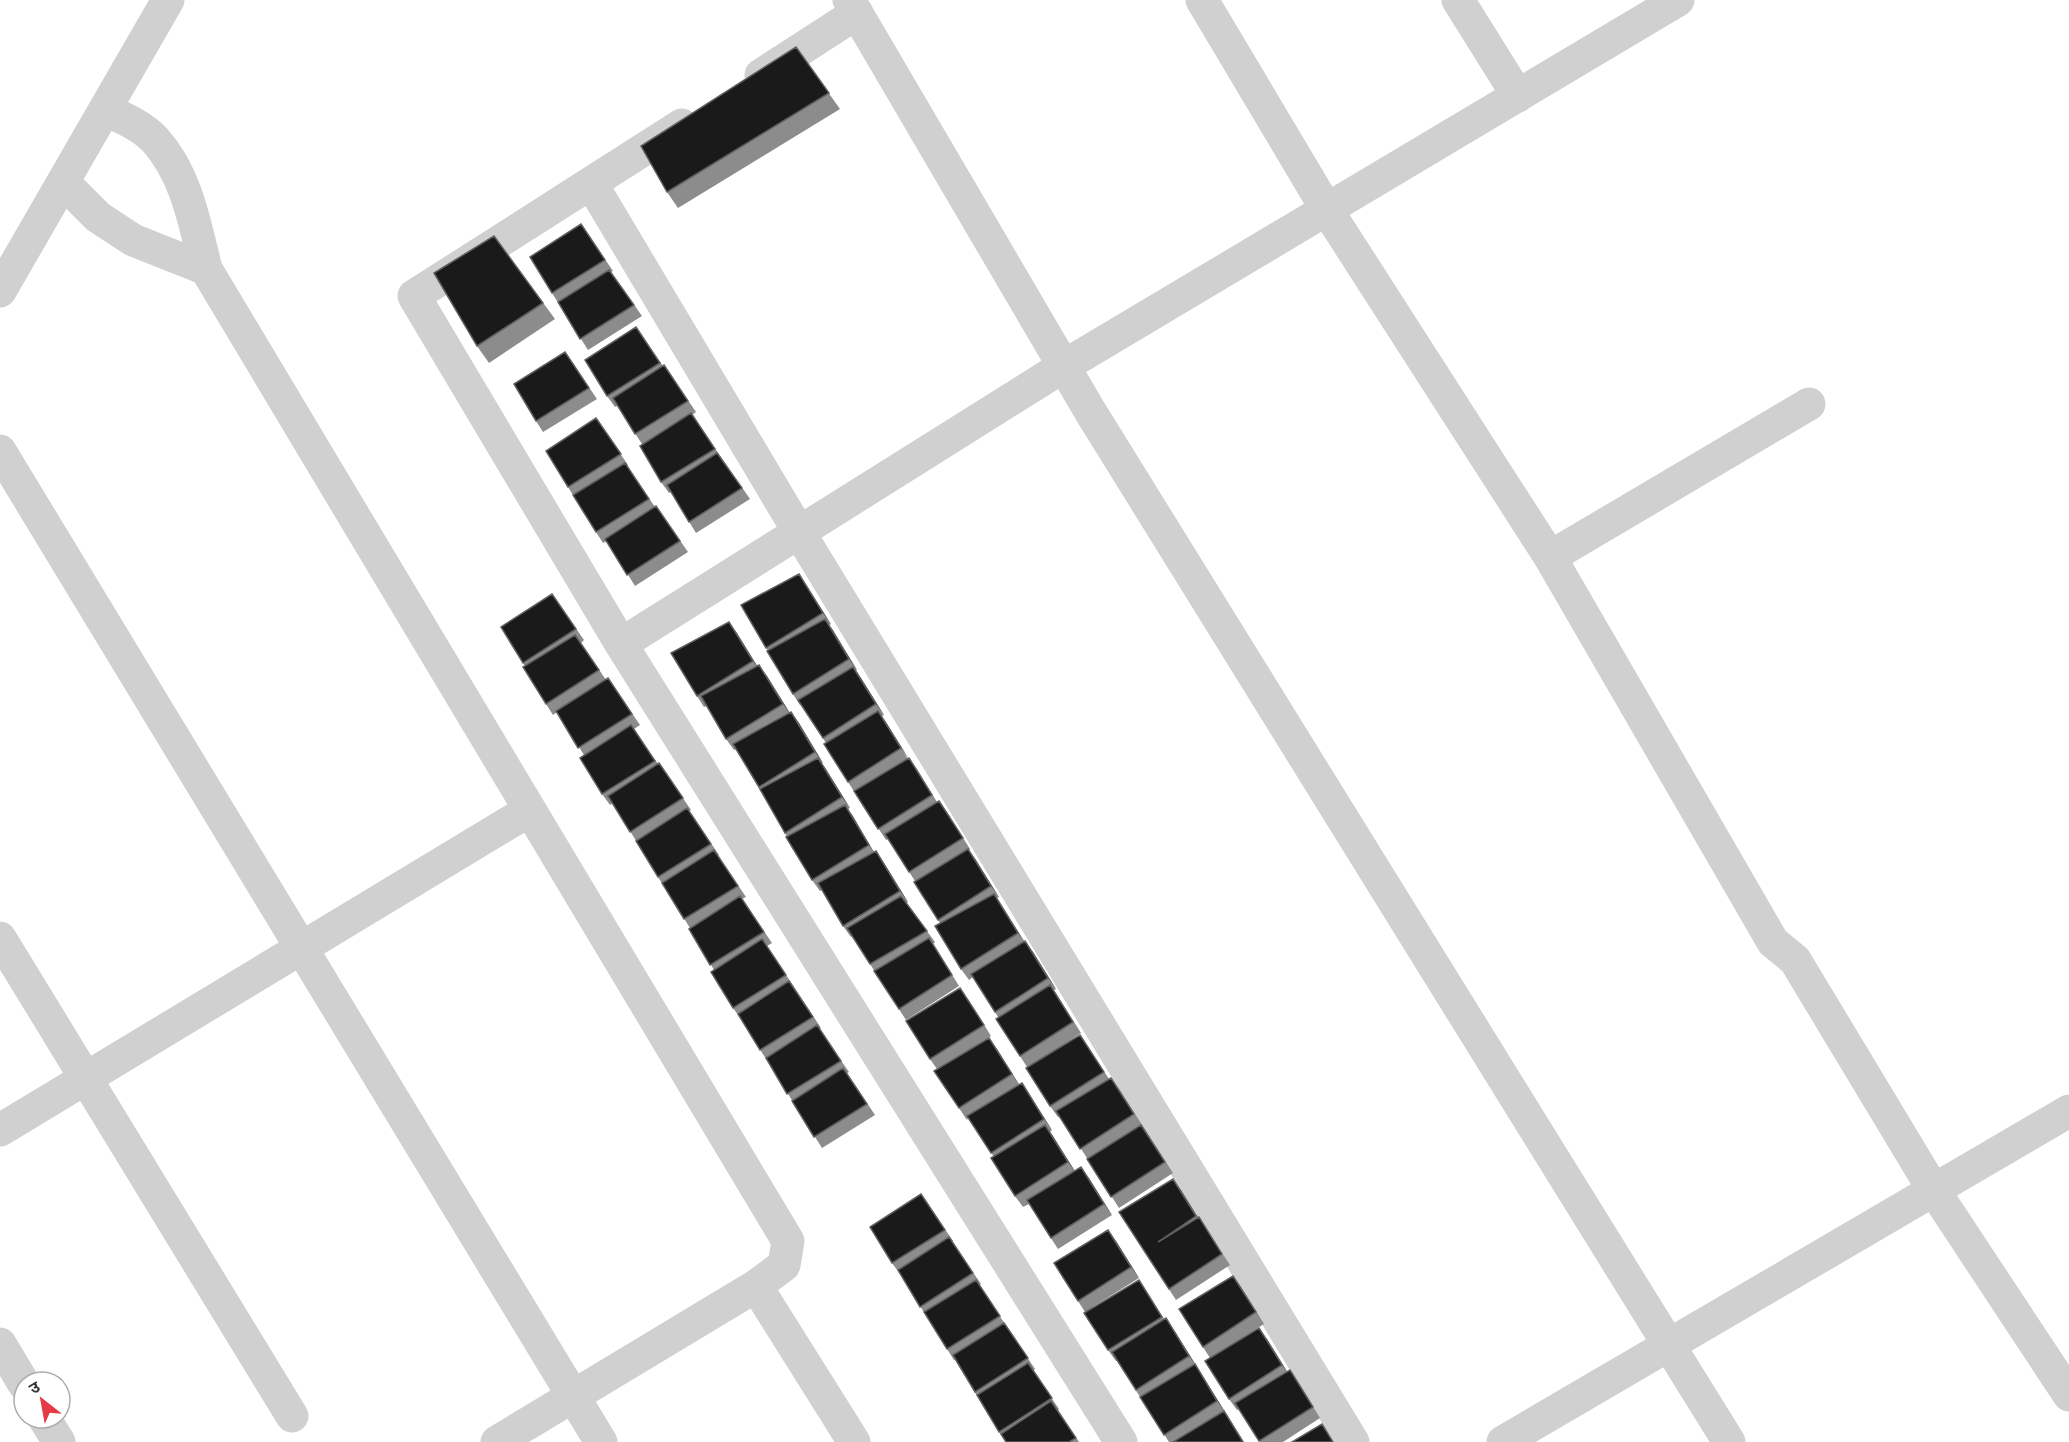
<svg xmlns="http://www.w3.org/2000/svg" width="2069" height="1442" viewBox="0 0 2069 1442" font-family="Lato,'Noto Sans Devanagari',sans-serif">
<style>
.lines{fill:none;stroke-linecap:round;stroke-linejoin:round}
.minor{stroke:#d0d0d0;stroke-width:33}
.wall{fill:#8c8c8c}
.shaded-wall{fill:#5f5f5f}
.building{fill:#1a1a1a;stroke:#5f5f5f;stroke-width:1.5}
</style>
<rect width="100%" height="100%" fill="#fff"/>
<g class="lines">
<path class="minor" d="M849,0L1090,411L1729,1442
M1202,0L1327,210L1550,557L1773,942L1795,960L1933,1189L2069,1395
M1458,0L1518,96
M761,75L857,13
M105,110C123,118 143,126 156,141C187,176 195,225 206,269L788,1241L784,1265L756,1286L497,1442
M682,125L591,183L799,532L1353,1442
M63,182L98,217L133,240L206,269
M591,183L414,296L621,644L1121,1442
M0,291L168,0
M0,451L601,1442
M1550,557L1809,404
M621,644L1064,366L1678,0
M0,938L292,1416
M0,1130L530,810
M756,1286L854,1442
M0,1344L24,1384
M44,1418L59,1442
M1503,1442L2069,1111"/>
</g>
<path class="wall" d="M796,47L840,109L678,208L667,192Z
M581,224L613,271L611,272L642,316L588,350L552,293Z
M494,236L555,319L489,363L477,346Z
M636,327L663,366L664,365L696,412L692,415L750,499L696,533L671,492L669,493L661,482L642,444L617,406L615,407L607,396Z
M565,352L597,399L543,432L536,421Z
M596,418L628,465L627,466L655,507L656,506L688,552L635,586L607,541L603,543L596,532L568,487Z
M799,574L831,624L829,625L857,670H856L884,715L882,716L908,759L909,758L917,769L937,802L947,812L970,849L969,850L999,897L997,898L1024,941L1033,952L1056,989L1054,990L1081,1033L1051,1053L1080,1035L1109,1079L1111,1078L1119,1089L1173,1173L1119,1208L1060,1116L1058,1117L1050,1106L1027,1067L1020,1056L998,1017L973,977L969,980L961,969L940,923L914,882L915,881L888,839L886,840L848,782L826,743L801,704L800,705L793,694L768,651L741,605Z
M552,594L584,640L581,643L606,680L608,678L640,725L634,729L658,764L659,763L691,810L689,811L719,855L718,856L746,897L742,899L772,943L767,946L821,1028L819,1029L849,1072L847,1073L875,1115L822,1148L741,1019L733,1008L714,970L690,928L658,877L613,803L610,805L602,794L584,755L557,712L553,715L546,704L525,666L501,627Z
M729,622L757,666L767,676L790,713L791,712L799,723L823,763H822L850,808L848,809L874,852L884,863L908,902L906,903L935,942L933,944L959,986L906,1020L852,936L851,937L843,926L822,890L820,891L812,880L736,749L734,750L726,739L707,706L704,707L697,696Z
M968,999L991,1036L978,1044L989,1038L1019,1084L1022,1083L1029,1094L1052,1130L1050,1132L1075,1171L1081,1167L1112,1215L1058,1249L1029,1204L1023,1207L1015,1196L994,1157L968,1118L967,1120L959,1108L937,1069L930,1059Z
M1181,1190L1198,1218L1199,1217L1206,1229L1230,1265L1176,1300L1119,1212Z
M921,1194L953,1241L952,1242L981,1284L979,1285L1035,1369L1033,1371L1059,1409L1058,1410L1079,1442H1006L999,1432L955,1360H954L947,1349L900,1274L892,1263Z
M1116,1241L1139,1278L1091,1308L1146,1291L1164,1319L1174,1330L1244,1442H1169L1117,1361H1116L1108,1350L1085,1312L1078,1301Z
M1233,1276L1264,1324L1210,1358L1203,1347Z
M1267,1339L1287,1372L1298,1382L1320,1418L1283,1442H1260L1239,1409L1237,1410L1229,1399Z"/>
<path class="shaded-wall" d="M799,574L806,585L831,624L823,613Z
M825,619L833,630L857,670L849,659Z
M729,622L737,633L761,672L753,661Z
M759,665L767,676L791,715L783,704Z
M853,667L861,678L884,715L876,704Z
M878,711L886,722L909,759L901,748Z
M791,712L799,723L823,763L815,752Z
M818,758L826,769L850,808L842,797Z
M845,805L853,816L876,856L869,845Z
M968,849L976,860L999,897L991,886Z
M876,851L884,863L908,902L900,891Z
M994,894L1001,905L1026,944L1018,933Z
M1025,941L1033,952L1056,989L1048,978Z
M989,1038L997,1049L1020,1086L1012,1074Z
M1022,1083L1029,1094L1052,1130L1044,1119Z
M1045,1125L1053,1136L1076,1173L1068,1162Z
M1081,1167L1089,1178L1112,1215L1104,1204Z
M1173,1179L1181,1190L1204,1227L1196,1216Z
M1108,1230L1116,1241L1139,1278L1131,1267Z
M1233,1276L1241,1287L1264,1324L1256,1312Z
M1166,1318L1174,1330L1197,1367L1189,1356Z
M1259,1328L1267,1339L1290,1376L1282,1365Z
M1195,1364L1202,1375L1225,1412L1217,1401Z"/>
<path class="building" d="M796,47L829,93L667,192L641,146Z
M581,224L605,260L552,293L530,257Z
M494,236L543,303L477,346L434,273Z
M609,270L634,305L580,339L558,302Z
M636,327L660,363L607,396L585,360Z
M565,352L589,388L536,421L514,384Z
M664,365L688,401L635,434L613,398Z
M691,413L715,449L661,482L640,446Z
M596,418L621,454L568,487L546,451Z
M717,453L742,488L689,522L667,485Z
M625,463L649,499L596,532L573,495Z
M656,506L680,541L627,575L605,539Z
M799,574L823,613L766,648L741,605Z
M552,594L576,629L523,663L501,627Z
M825,619L849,659L793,694L767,651Z
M729,622L753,661L697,696L671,653Z
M575,635L599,670L546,704L523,667Z
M759,665L783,704L726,739L701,696Z
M853,667L876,704L823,738L798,700Z
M608,678L632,714L578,748L556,711Z
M878,711L901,748L848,782L824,744Z
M791,712L815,752L759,787L733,744Z
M631,725L655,761L602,794L580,758Z
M818,758L842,797L785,833L760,789Z
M909,758L932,795L878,829L854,791Z
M659,763L683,798L630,832L608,796Z
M939,801L963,838L909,872L885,834Z
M845,805L869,845L812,880L786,837Z
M687,808L711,844L658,877L636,841Z
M968,849L991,886L938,920L914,882Z
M714,850L738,886L684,919L662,883Z
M876,851L900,891L843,926L818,883Z
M994,894L1018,933L961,969L935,926Z
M740,896L764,932L710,965L689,929Z
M901,896L927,931L870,964L847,928Z
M929,938L952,975L899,1009L874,971Z
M762,939L786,975L733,1008L711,972Z
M1025,941L1048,978L995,1012L971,974Z
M789,981L813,1017L760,1050L738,1014Z
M1050,985L1073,1022L1020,1056L996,1019Z
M960,988L984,1025L930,1059L906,1021Z
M817,1025L841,1061L787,1094L766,1058Z
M1080,1035L1104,1072L1050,1106L1026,1068Z
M989,1038L1012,1074L959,1108L934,1071Z
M843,1068L867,1104L814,1137L792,1101Z
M1111,1078L1134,1114L1080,1149L1056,1111Z
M1022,1083L1044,1119L991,1153L967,1116Z
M1045,1125L1068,1162L1015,1196L991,1158Z
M1141,1125L1165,1162L1111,1197L1087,1159Z
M1081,1167L1104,1204L1051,1238L1027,1200Z
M1173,1179L1196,1216L1158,1242L1199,1217L1222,1254L1169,1289L1119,1212Z
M921,1194L945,1230L892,1263L870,1227Z
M1108,1230L1131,1267L1078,1301L1054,1263Z
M949,1237L973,1273L920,1307L898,1270Z
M1233,1276L1256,1312L1203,1347L1179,1309Z
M976,1280L1000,1316L947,1349L924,1312Z
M1139,1280L1162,1317L1108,1350L1084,1313Z
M1166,1318L1189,1356L1136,1390L1112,1352Z
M1004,1323L1028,1358L975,1392L953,1355Z
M1259,1328L1282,1365L1229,1399L1205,1361Z
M1028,1363L1052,1398L999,1432L977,1395Z
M1195,1364L1217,1401L1164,1435L1140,1397Z
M1290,1370L1313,1407L1259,1441L1235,1403Z
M1051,1401L1076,1438L1069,1442H1006L1001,1434Z
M1224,1411L1243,1442H1173Z
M1322,1424L1333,1442H1292Z"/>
<g transform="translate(42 1400) rotate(329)"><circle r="28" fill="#ffffff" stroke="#adadad" stroke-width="1.5"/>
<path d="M0-4.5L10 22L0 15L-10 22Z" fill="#e63946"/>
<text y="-9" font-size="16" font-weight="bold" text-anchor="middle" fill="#333333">उ</text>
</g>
</svg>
